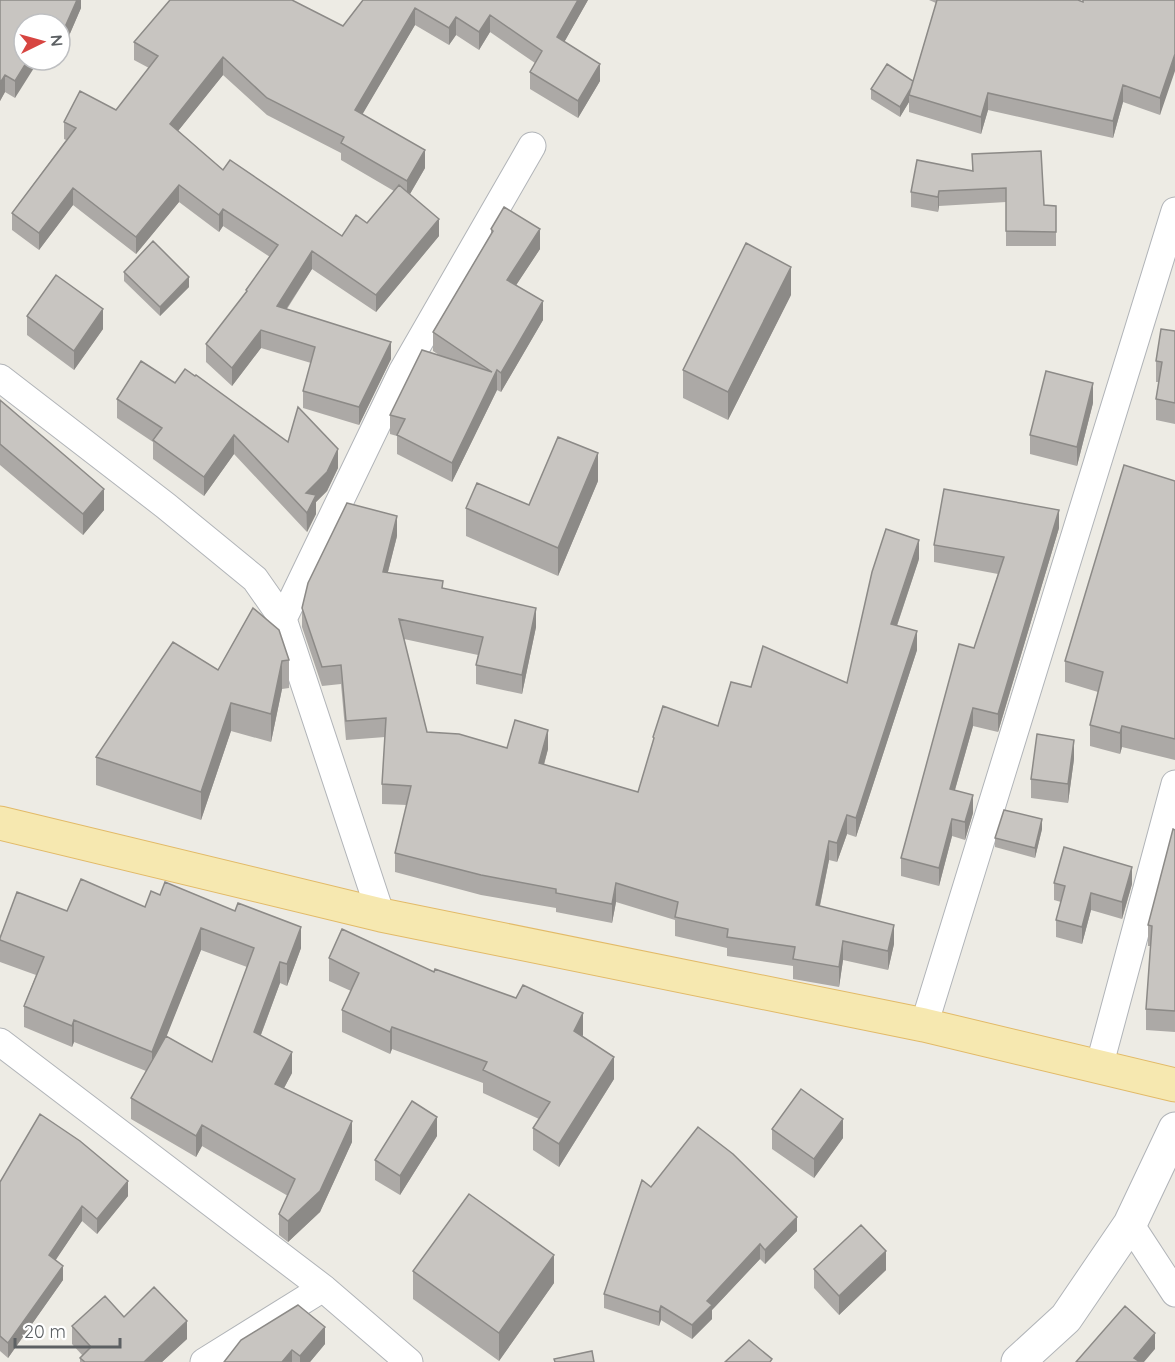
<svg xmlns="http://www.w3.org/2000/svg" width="1175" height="1362" viewBox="0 0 1175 1362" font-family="Quicksand,sans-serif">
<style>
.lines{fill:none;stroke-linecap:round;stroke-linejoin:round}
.minor-casing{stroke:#b1b4b8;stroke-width:29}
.secondary-casing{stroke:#b1b4b8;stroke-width:35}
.primary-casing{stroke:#e2ba68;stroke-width:35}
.minor{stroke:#fff;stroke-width:27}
.secondary{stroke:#fff;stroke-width:33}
.primary{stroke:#f6e8b0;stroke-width:33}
.wall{fill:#aca9a6;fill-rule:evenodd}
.shaded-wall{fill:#8c8a87}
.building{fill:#c8c5c1;stroke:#8c8a87;stroke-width:1.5}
</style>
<rect width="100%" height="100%" fill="#edebe4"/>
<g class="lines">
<g class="minor-casing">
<path id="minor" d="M0,378L166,506L255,579L283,619L381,915
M283,619L402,372L532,146
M924,1025L1175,211
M0,1042L323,1288L409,1362
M1099,1067L1175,784
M1130,1224L1175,1293
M204,1362L323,1288"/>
</g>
<g class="secondary-casing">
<path id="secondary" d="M1018,1362L1066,1318L1130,1224L1175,1129"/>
</g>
<g class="primary-casing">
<path id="primary" d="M0,823L381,915L924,1025L1175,1085"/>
</g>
<use href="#minor" class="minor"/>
<use href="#secondary" class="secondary"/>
<use href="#primary" class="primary"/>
</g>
<path class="wall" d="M0,0H81V8L65,45L60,43V24H24L15,98L5,92L0,101Z
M363,0H588L564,42L600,81L578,118L530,89V72L535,63L490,32L479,50L456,35L449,45L415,25L362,114L425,168L410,194L439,236L376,312L312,269L287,309L391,359L359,425L303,408V391L311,363L261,348L232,386L206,362V344L246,293V290L270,257L223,226L219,232L179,202L136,254L73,205L39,250L12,230V213L66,140L64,139V122L116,110L149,68L134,60V42L343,26ZM223,75L267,115L341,153V160L394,191L367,223L342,236L223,170L178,131Z
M929,0H1078L1083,2L1175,0L1160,115L1123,102L1113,138L988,110L981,134L909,112V102L900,117L871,99V89L913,81L936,3Z
M972,154L1044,205L1056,206V246H1006V202L939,206L938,212L911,207V192L972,171Z
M491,229L540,249L516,285L543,320L501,392L497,390L452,482L397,454V436L390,434V415L439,355L433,351V332L491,234Z
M124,272L189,287L160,316L124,281Z
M791,295L728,420L683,398V370Z
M27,316L103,329L74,370L27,335Z
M1175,331V424L1156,420V399L1159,382H1156V361Z
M195,376L288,442L338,468L327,491L316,502V514L307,532L234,454L204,496L153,459V442L117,418V399L175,383Z
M0,400L104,510L83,535L0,465Z
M1093,403L1077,466L1030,454V435Z
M598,481L558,576L466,536V508L529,505Z
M1175,481V760L1122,747L1120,754L1090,746V725L1098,692L1065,682V661Z
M1059,528L998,732L973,726L955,790L973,813L965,840L952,836L939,886L901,876V858L974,648L998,574L934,562V545Z
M397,536L388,572L443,588L536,627L522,694L476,684V665L478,655L404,639L427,732L507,748L548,749L544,765L638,792L653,743V737L718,726L751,687L847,683L919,559L897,626L917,650L856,837L847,834L837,862L829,860L820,906L894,944L888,970L843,960L839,987L793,979V966L727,956V948L675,936V920L616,902L612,923L556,912V908L481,895L395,872V853L407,805L382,804V784L385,737L346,740L341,684L322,686L302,627V608Z
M253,608L289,660V688L282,689L271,742L231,731L201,820L96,785V757L218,670Z
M1074,759L1068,803L1031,798V779Z
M1042,829L1035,858L995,847V838Z
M1175,830V1032L1146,1030V1009L1151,946H1148V925Z
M1054,883L1132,884L1122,919L1091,910L1082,944L1056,937V920L1061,902L1054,900Z
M145,907L301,948L287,986L280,983L261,1035L292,1073L284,1088L352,1142L320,1212L288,1242L279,1235V1214L288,1196L202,1146L196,1157L131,1119V1098L146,1071L74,1042L72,1047L24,1027V1006L36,975L0,962V938L67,911ZM201,950L247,967L212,1062L166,1036Z
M329,958L434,972L583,1035L582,1036L614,1079L559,1167L533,1150V1128L539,1119L483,1093V1083L392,1049L390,1054L342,1032V1010L351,991L329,981Z
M772,1129L843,1138L814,1178L772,1149Z
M437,1136L400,1195L375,1180V1160Z
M0,1182L128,1196L97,1234L82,1221L55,1260L63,1280L8,1358L0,1351Z
M651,1187L797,1231L765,1264L760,1259L712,1310V1319L692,1339L661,1320L659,1326L604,1308V1294Z
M814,1269L886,1270L839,1315L814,1288Z
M413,1271L554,1283L499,1361L413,1299Z
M124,1317L187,1339L162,1362H80V1358L83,1356L72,1344V1326Z
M325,1344L310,1362H224Z"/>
<path class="shaded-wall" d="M77,0H81V8L65,45V27Z
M578,0H588L557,55V37Z
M415,8V25L355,127V110Z
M490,15V32L479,50V32Z
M456,17V35L449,45V28Z
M1175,54V71L1160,115V98Z
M223,57V75L170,141V124Z
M28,60H39L15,98V81Z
M600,64V81L578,118V101Z
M5,75V92L0,101V83Z
M915,82L909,95V102L900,117V107Z
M1123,85V102L1113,138V121Z
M988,93V110L981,134V117Z
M425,150V168L407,199V181Z
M179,185V202L136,254V237Z
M73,188V205L39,250V233Z
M939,191V206L938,212V197Z
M223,209V226L219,232V215Z
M439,219V236L376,312V295Z
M540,229V249L507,299V280Z
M312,251V269L277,323V306Z
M791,267V295L728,420V392Z
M189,277V287L160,316V307Z
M543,301V320L501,392V373Z
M103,309V329L74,370V351Z
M261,330V348L232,386V368Z
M391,342V359L359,425V407Z
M497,370V390L452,482V463Z
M1093,383V403L1077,466V447Z
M234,435V454L204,496V477Z
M338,449V468L327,491L316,502V514L307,532L306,493Z
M598,453V481L558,576V548Z
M104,489V510L83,535V514Z
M1059,510V528L998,732V714Z
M397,516V536L383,591V572Z
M919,540V559L891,643V624Z
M536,608V627L522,694V675Z
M917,631V650L856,837V818Z
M282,661V689L271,742V714Z
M231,703V731L201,820V792Z
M973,708V726L950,807V789Z
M1122,726V747L1120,754V733Z
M548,730V749L539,782V763Z
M1074,740V759L1068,803V784Z
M973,795V813L965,840V822Z
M847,815V834L837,862V843Z
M952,819V836L939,886V868Z
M1042,819V829L1035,858V848Z
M829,841V860L816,924V905Z
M1132,867V884L1122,919V902Z
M616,883V902L612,923V904Z
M1091,893V910L1082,944V927Z
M894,925V944L888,970V951Z
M301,927V948L287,986V964Z
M201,928V950L152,1073V1052Z
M843,941V960L839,987V967Z
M280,962V983L254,1053V1032Z
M583,1013V1035L574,1053V1031Z
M74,1020V1042L72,1047V1026Z
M392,1027V1049L390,1054V1032Z
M292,1052V1073L275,1105V1084Z
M614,1057V1079L559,1167V1144Z
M437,1117V1136L400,1195V1176Z
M843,1119V1138L814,1178V1159Z
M352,1121V1142L320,1212L288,1242V1221Z
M202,1125V1146L196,1157V1136Z
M128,1181V1196L97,1234V1219Z
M82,1206V1221L49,1270V1255Z
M797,1217V1231L765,1264V1250Z
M760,1244V1259L712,1310V1319L692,1339V1325L707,1301Z
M886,1251V1270L839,1315V1296Z
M554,1255V1283L499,1361V1333Z
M63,1266V1280L8,1358V1343Z
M661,1306V1320L659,1326V1312Z
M187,1321V1339L162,1362H144Z
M325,1327V1344L310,1362H300V1356Z
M1155,1333V1349L1144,1362H1134V1358Z
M292,1350V1362H282Z"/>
<path class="building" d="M0,0H77L65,27L60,25V24L52,22L51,24H24V60H28L15,81L5,75L0,83Z
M170,0H292L343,26L363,0H578L557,37L600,64L578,101L530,72L542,51L490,15L479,32L456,17L449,28L415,8L355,110L425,150L407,181L341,143L344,137L267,98L223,57L170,124L223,170L230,160L342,236L356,215L367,223L399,185L439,219L376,295L312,251L277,306L391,342L359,407L303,391L315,347L261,330L232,368L206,344L247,291L246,290L278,245L223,209L219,215L179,185L136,237L73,188L39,233L12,213L76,128L64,122L80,91L116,110L158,56L134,42Z
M937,0H1078L1083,2V0H1175V54L1160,98L1123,85L1113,121L988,93L981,117L909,95Z
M887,64L913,81L911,88L900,107L871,89Z
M1041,151L1044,205L1056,206V232L1006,231V188L939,191L938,197L911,192L917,160L973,171L972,154Z
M504,207L540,229L507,280L543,301L501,373L497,370L452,463L397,435L405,419L390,415L422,350L492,372L433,332L493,231L491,229Z
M153,241L189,277L160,307L124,272Z
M746,243L791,267L728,392L683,370Z
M56,275L103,309L74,351L27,316Z
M1161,329L1175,331V403L1156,399L1162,362L1156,361Z
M141,361L175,383L185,369L195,376L196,375L288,442L298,407L338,449L327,472L306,493L316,495L307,513L234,435L204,477L153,440L162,428L117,399Z
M1046,371L1093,383L1077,447L1030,435Z
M0,400L104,489L83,514L0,444Z
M558,437L598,453L558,548L466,508L477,483L529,505Z
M1124,465L1175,481V739L1122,726L1120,733L1090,725L1103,672L1065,661Z
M944,489L1059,510L998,714L973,708L950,789L973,795L965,822L952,819L939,868L901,858L959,644L974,648L1004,557L934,545Z
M347,503L397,516L383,572L443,581L442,588L536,608L522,675L476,665L483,637L399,619L427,732L459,734L507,748L515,720L548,730L539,763L638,792L654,738L653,737L663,706L718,726L731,682L751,687L763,646L847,683L872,572L886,529L919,540L891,624L917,631L856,818L847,815L837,843L829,841L816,905L894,925L888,951L843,941L839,967L793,959L795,947L727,937L728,929L675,917L678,902L616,883L612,904L556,893V889L481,875L395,853L411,786L382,784L386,718L346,721L341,665L322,667L302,608L308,583Z
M253,608L279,630L289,660L282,661L271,714L231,703L201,792L96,757L173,642L218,670Z
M1037,734L1074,740L1068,784L1031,779Z
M1004,810L1042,819L1035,848L995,838Z
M1173,829L1175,830V1011L1146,1009L1152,926L1148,925Z
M1064,847L1132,867L1122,902L1091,893L1082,927L1056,920L1065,886L1054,883Z
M81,879L145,907L151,891L160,895L165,882L235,911L238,903L301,927L287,964L280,962L254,1032L292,1052L275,1084L352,1121L320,1191L288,1221L279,1214L295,1179L202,1125L196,1136L131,1098L166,1036L212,1062L254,948L201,928L152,1052L74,1020L72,1026L24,1006L44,957L0,940V938L17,892L67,911Z
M342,929L434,972L435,969L516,998L523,985L583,1013L574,1031L614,1057L559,1144L533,1128L550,1102L483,1070L487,1062L392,1027L390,1032L342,1010L359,973L329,958Z
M801,1089L843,1119L814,1159L772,1129Z
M412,1101L437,1117L400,1176L375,1160Z
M40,1114L80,1141L128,1181L97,1219L82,1206L49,1255L63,1266L8,1343L0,1336V1182Z
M698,1127L733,1154L797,1217L765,1250L760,1244L707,1301L712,1305L692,1325L661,1306L659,1312L604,1294L642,1180L651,1187Z
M469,1194L554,1255L499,1333L413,1271Z
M861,1225L886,1251L839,1296L814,1269Z
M154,1287L187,1321L144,1362H85L80,1358L91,1347L72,1326L105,1296L124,1317Z
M298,1305L325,1327L300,1356L292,1350L282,1362H224L241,1340Z
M1125,1306L1155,1333L1134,1358L1140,1362H1076Z
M749,1340L772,1359L770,1362H725Z
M592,1351L594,1362H555L554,1359Z"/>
<g transform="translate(42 42) rotate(85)"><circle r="28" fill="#ffffff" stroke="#bebfc1" stroke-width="1.5"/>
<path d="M0-4.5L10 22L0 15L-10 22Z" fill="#d74541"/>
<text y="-9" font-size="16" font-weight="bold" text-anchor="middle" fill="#5c6063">N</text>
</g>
<path d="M15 1338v9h105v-9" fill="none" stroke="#5c6063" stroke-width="3"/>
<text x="24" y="1338" font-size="18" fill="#5c6063" stroke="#ffffff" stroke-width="4.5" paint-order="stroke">20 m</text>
</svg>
